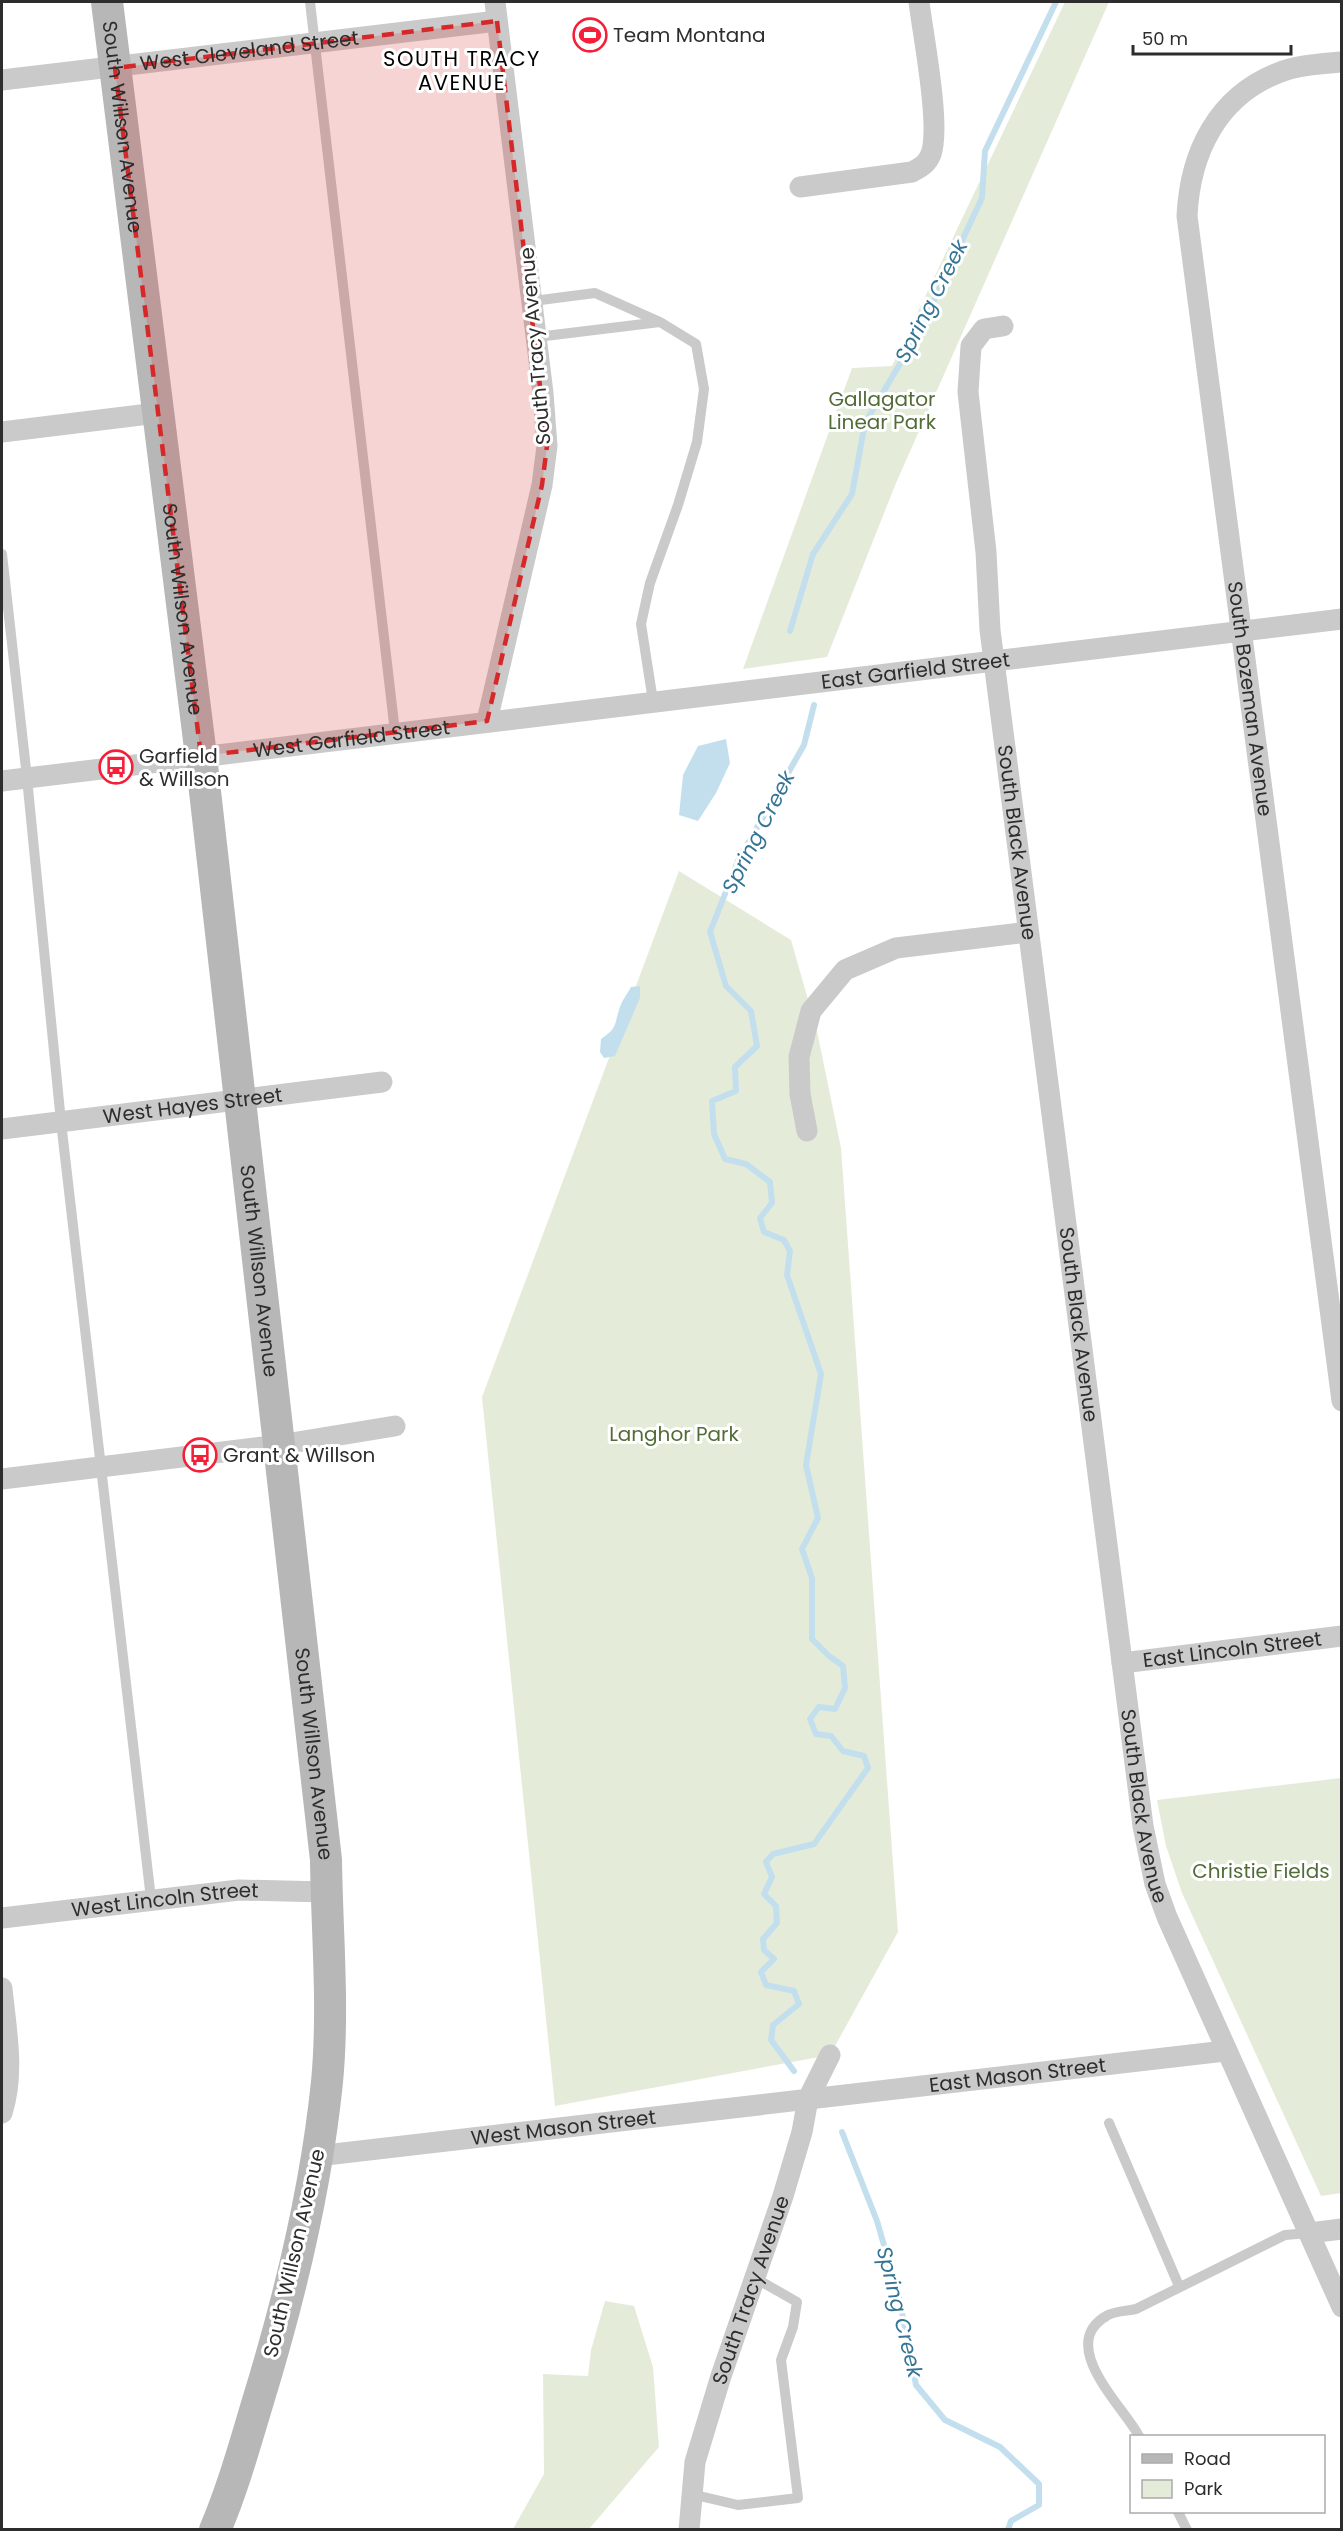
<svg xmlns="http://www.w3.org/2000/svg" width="1343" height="2531" viewBox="0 0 1343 2531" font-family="Poppins,sans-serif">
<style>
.green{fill:#e4ecd9}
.water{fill:#c3dfee}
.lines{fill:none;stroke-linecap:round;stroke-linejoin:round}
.stream{stroke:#c3dfee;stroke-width:6}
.service{stroke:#cacaca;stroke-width:10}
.minor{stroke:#cacaca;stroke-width:21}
.secondary{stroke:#b7b7b7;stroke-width:32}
.marked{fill:#d62828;fill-opacity:0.2;stroke:#d62828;stroke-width:4.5;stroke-dasharray:12 8;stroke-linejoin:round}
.labels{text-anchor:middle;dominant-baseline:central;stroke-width:6;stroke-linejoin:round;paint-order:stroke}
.poi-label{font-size:20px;fill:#2d2d2d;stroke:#fff;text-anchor:start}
.street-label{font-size:20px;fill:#2d2d2d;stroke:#fff}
.park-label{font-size:20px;fill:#526c37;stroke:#fff}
.neighbourhood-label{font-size:21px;letter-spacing:1.5px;fill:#000;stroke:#fff}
.water-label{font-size:21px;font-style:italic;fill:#347596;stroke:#fff}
</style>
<rect width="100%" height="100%" fill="#fff"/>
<path class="green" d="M1065,2H1109L896,483L827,657L743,669L852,368L892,366Z
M679,871L791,940L817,1031L841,1148L898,1932L830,2055L555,2106L482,1397Z
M1341,1778V2193L1321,2196L1182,1893L1166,1846L1157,1800Z
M605,2301L634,2306L653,2367L659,2447L589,2529H513L544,2474L543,2374L588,2376L591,2350Z"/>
<path class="water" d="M726,739L730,763L716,793L698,821L679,815L683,775L698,746Z
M640,986V998L615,1056L604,1058L600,1052L601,1039C617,1028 614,1026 619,1010C621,1002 627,994 631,987Z"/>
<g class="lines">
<path class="stream" d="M790,631L813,554L852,494L865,423L921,328L982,198L985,151L1056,2
M794,2071L771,2040L773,2025L799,2004L794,1991L766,1985L761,1972L774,1959L764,1950L763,1939L777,1923L776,1906L764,1894L772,1877L766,1862L773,1854L814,1844L868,1768L864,1756L843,1751L831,1736L816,1734L810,1719L819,1707L835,1709L845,1688L843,1666L829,1656L812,1639V1578L802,1549L818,1518L806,1465L821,1374L787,1275L790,1251L784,1240L764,1232L760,1218L772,1203L770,1182L746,1164L725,1159L714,1134L712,1101L736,1091L735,1067L757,1046L751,1011L726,986L710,932L738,861L804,745L814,705
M842,2132L877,2221L899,2297L916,2385L945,2420L1000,2447L1039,2484V2505L1011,2521L1008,2530"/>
<path class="service" d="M310,2L395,732
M533,301L595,293L660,322
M537,337L660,322L696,344L704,389L697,442L678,505L650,583L641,624L653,701
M2,554L27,778L61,1122L151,1899
M1109,2123L1179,2286
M1139,2436C1123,2406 1055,2344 1108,2315C1116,2311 1127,2311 1136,2309L1285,2235L1309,2233
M691,2494L738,2505L798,2498L781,2360L793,2327L797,2302L755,2278
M1178,2512L1187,2530"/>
<g class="minor">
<path id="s1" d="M1342,62C1321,64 1297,65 1278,73C1217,97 1190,153 1187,216L1342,1401"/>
<path id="s2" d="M2,80L497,21"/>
<path d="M800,187L912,172C921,167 927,164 931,154C941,126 923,35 919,2"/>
<path id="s3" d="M1003,326L984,329L971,346L968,392L986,552L990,630L1143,1826L1155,1884L1167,1917L1342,2307"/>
<path d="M2,432L157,413"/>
<path d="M487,721L542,485L547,446L543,393L495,2"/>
<path id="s4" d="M2,781L1342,619"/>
<path id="s5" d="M2,1129L382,1082"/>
<path d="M807,1131L800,1094L799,1057L811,1011L845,970L896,948L1028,932"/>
<path d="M2,1479L279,1445L395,1426"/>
<path id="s6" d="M1122,1663L1342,1636"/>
<path id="s7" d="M2,1918L239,1890L326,1892"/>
<path d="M2,1988C6,2030 15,2072 2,2113"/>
<path id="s8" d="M317,2156L1225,2051"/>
<path d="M1309,2233L1342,2229"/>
<path id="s9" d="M689,2530L695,2462L721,2376L783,2196L802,2132L808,2099L830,2055"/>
</g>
<path class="secondary" id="s10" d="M107,2L201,756L326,1860C327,1934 334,2008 327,2082C316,2190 290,2297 258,2401C245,2444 233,2488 215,2530"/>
</g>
<path class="marked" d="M497,21L547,446L542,485L487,721L201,756L115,68Z"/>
<defs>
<g id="stadium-ring" transform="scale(1.725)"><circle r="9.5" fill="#fff" stroke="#f41f39" stroke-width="1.5"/><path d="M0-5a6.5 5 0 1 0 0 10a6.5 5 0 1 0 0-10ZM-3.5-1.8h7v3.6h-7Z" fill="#f41f39"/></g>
<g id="bus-ring" transform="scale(1.725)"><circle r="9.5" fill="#fff" stroke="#f41f39" stroke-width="1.5"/><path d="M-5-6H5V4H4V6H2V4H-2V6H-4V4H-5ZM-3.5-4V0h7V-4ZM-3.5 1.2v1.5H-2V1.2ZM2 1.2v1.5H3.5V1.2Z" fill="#f41f39"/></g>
</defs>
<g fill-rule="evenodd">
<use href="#stadium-ring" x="590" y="35"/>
<use href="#bus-ring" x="116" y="767"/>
<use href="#bus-ring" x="200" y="1455"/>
</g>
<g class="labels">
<g class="poi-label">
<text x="613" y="35">Team Montana</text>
<text x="139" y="756">Garfield<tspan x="139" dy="23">&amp; Willson</tspan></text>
<text x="223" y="1455">Grant &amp; Willson</text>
</g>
<g class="street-label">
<text stroke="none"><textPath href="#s2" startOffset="249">West Cleveland Street</textPath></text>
<text stroke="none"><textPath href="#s10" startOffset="126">South Willson Avenue</textPath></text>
<text transform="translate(535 346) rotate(-95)">South Tracy Avenue</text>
<text stroke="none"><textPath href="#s10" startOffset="612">South Willson Avenue</textPath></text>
<text stroke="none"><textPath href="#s4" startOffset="920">East Garfield Street</textPath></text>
<text stroke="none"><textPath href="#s1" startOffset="732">South Bozeman Avenue</textPath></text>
<text stroke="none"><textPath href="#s4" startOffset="352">West Garfield Street</textPath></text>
<text stroke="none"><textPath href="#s3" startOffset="540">South Black Avenue</textPath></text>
<text stroke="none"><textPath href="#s5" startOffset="192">West Hayes Street</textPath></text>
<text stroke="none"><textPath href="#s10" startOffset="1278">South Willson Avenue</textPath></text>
<text stroke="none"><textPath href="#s3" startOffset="1026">South Black Avenue</textPath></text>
<text stroke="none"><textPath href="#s6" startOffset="111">East Lincoln Street</textPath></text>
<text stroke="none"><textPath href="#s10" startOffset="1764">South Willson Avenue</textPath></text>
<text stroke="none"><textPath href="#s3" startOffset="1512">South Black Avenue</textPath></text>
<text stroke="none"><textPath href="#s7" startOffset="164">West Lincoln Street</textPath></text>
<text stroke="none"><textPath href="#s8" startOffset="705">East Mason Street</textPath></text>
<text stroke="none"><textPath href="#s8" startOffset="248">West Mason Street</textPath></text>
<text transform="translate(294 2253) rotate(-77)">South Willson Avenue</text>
<text stroke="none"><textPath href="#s9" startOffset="249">South Tracy Avenue</textPath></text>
</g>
<g class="park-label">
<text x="882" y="399">Gallagator<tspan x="882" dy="23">Linear Park</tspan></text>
<text x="674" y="1434">Langhor Park</text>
<text x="1261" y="1871">Christie Fields</text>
</g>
<g class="neighbourhood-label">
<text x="462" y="58">SOUTH TRACY<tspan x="462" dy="24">AVENUE</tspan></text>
</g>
<g class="water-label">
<text transform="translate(931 301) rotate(-63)">Spring Creek</text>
<text transform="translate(758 832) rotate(-63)">Spring Creek</text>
<text transform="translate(900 2312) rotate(76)">Spring Creek</text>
</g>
</g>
<rect width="1343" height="2531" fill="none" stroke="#2d2d2d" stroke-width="6"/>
<rect x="1130" y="2435" width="195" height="78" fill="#ffffff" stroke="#ababab" stroke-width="1.5"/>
<rect x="1142" y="2454" width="30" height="9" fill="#b7b7b7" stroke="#ababab" stroke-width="1.5"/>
<text x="1184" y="2465" font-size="18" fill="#2d2d2d">Road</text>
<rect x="1142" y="2480" width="30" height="18" fill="#e4ecd9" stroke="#ababab" stroke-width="1.5"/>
<text x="1184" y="2495" font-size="18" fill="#2d2d2d">Park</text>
<path d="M1133 45v9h158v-9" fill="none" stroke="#2d2d2d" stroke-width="3"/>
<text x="1142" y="45" font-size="18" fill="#2d2d2d" stroke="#ffffff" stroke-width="4.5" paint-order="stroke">50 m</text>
</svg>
